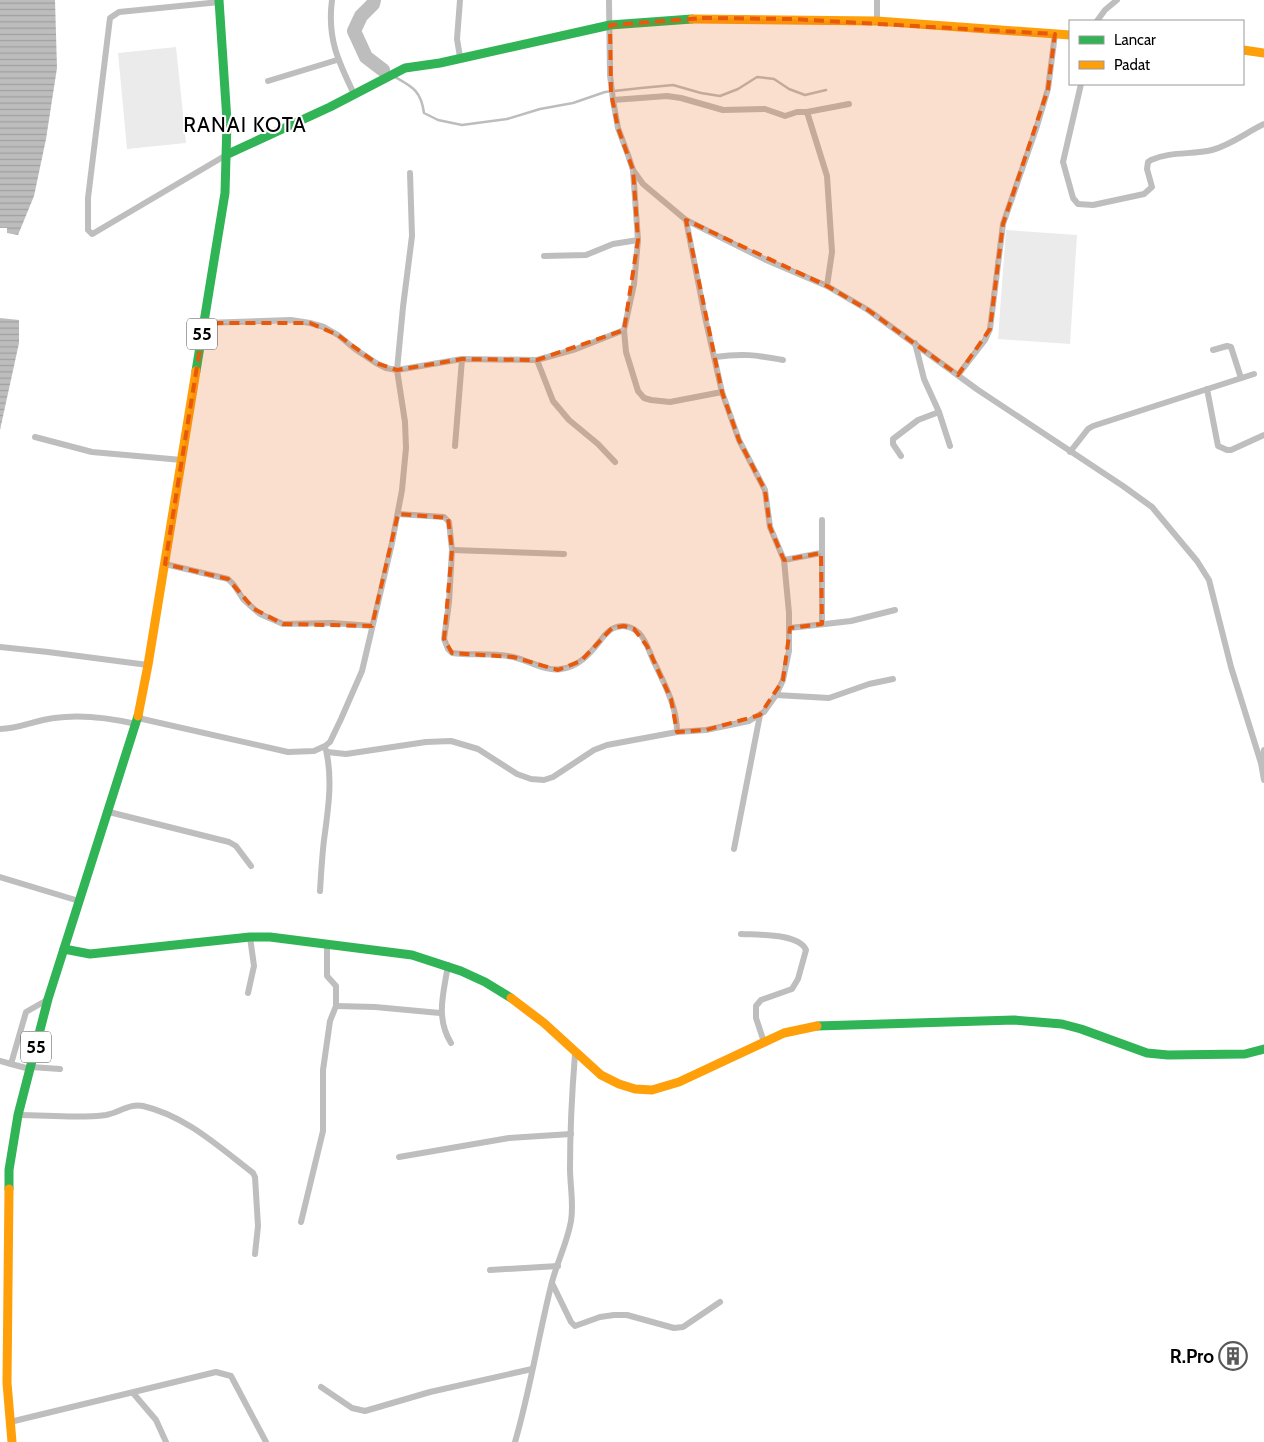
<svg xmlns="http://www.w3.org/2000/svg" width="1264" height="1442" font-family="Cabin,sans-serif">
	<defs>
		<pattern id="water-rules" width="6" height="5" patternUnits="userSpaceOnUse" patternTransform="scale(1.25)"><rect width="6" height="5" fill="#bdbdbd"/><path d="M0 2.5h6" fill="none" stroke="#a1a1a1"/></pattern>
	</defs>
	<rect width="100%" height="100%" fill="#fff"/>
	<g fill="#ebebeb">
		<polygon points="176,47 186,143 127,149 118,53"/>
		<polygon points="1006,230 1077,235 1070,344 998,339"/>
	</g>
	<g fill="url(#water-rules)">
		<polygon points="0,0 55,0 57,68 46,139 34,196 18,235 7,233 7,228 0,228"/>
		<polygon points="0,318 19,320 19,343 0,430"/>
	</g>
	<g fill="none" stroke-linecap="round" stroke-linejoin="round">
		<path stroke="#bdbdbd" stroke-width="2.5" d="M395 77C413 87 421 91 424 113L438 120 462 125 507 119 540 109 573 103 605 92 641 88 673 85 701 93 720 96 738 89 757 77 774 79 789 89 805 95 826 90"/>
		<polyline stroke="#bdbdbd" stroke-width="14" points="374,0 373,4 361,16 354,31 366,57 383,70"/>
		<g stroke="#bebebe" stroke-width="6">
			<path d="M332 0C327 38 338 61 354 94"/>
			<polyline points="609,0 610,75 613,100 618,128 628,155 633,170 643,184 686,220 766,260 827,286 868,310 978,390 1123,486 1152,507 1197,561 1209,580 1231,667 1261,763 1264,780"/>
			<polyline points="877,0 877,21"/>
			<polyline points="220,2 119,12 110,18 88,198 88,230 92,234 94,233 228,154"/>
			<polyline points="1097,21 1105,10 1117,0"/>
			<polyline points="460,57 457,39 460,0"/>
			<polyline points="268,81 337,60"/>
			<path d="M1081 84 1063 162 1073 198 1078 204 1093 205 1144 194 1152 187 1147 169 1148 162 1151 160C1171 151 1192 155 1212 150 1231 145 1247 132 1264 124"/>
			<polyline points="613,100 667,96 681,98 723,110 765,109 785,116 797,112 807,112 827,176 832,252 827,286"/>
			<polyline points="807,112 849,104"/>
			<polyline points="633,170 638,240 634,284 624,330 626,352 638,391 644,398 651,400 670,402 722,392 705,317 686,220"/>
			<polyline points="544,256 586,255 613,244 638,240"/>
			<polyline points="204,323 291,320 310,323 324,327 338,335 355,349 376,363 386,368 397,370 462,359 537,360 576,349 624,330"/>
			<polyline points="915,343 924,379 939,412 950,446"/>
			<polyline points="1213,350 1227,346 1231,347 1241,378"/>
			<path d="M715 357C743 353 755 355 783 360"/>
			<polyline points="537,360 553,401 569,420 598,444 615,462"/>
			<polyline points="958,375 985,340 990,329 1003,224 1037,126 1048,89 1055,34"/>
			<polyline points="1207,389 1218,446 1227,450 1231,450 1264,435"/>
			<polyline points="35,437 92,452 182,460"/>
			<polyline points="455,446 462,359"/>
			<polyline points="1070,452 1088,429 1093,426 1254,374"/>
			<polyline points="901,456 893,444 893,439 918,420 939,412"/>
			<path d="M398 514 444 517 449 522 452 550 449 602 444 639 448 649 452 653C472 656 493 652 513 657 528 660 546 672 561 669 578 667 590 654 600 641 604 636 608 630 614 628 623 624 632 627 639 633 646 640 649 651 653 660 664 683 677 706 677 732"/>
			<polyline points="822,520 822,624"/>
			<polyline points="452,550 564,554"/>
			<polyline points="784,560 821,553"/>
			<polyline points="165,564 228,579 234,585 243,599 254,609 260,614 283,624 332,623 372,626"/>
			<polyline points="790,628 851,621 895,610"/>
			<polyline points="0,647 48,652 148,665"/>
			<polyline points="776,695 829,698 869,684 893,679"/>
			<polyline points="138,718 288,752 314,751 325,746 330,742 341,719 362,671 392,543 402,490 406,448 405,422 397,370 403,307 412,236 410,173"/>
			<path d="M0 729C19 729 36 720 54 718 82 714 110 718 136 724"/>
			<polyline points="327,752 346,754 426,742 451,741 478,749 517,774 531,779 544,780 553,777 594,750 607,745 677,732 706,730 749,721 764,712 776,695 783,680 789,651 789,613 784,560 770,527 765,490 739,440 722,392"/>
			<polyline points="1261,762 1264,750"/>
			<polyline points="109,812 229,842 236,846 251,866"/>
			<polyline points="734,849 760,715"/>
			<polyline points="0,877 79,901"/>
			<path d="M320 891C321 874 322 857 324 840 328 810 333 780 326 750"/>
			<path d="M741 934C757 935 799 933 806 950L798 979 792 989 761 1000 756 1006V1018L764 1042"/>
			<path d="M448 965C444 992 435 1017 451 1043"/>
			<polyline points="248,993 254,966 250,937"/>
			<polyline points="336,1006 375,1007 440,1013"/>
			<polyline points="0,1061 11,1064"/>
			<polyline points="31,1067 60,1069"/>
			<polyline points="30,1069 11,1064 26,1012 47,1000"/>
			<path d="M18 1115C46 1115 78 1119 106 1115 118 1113 130 1103 143 1106 186 1116 219 1147 253 1173L255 1177 258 1226 255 1254"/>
			<polyline points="399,1157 509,1138 571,1134"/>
			<polyline points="301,1222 323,1131 323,1070 330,1021 336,1006 336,986 327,976 327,945"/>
			<polyline points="490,1270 558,1266"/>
			<polyline points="552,1283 571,1322 575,1326 600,1317 614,1315 627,1315 674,1328 683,1327 720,1302"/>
			<polyline points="321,1387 352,1408 365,1411 430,1392 532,1369"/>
			<polyline points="133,1393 156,1420 166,1442"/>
			<polyline points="10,1422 216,1372 231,1376 266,1442"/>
			<path d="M515 1442C530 1391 538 1338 551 1286 556 1264 567 1244 571 1221 574 1203 570 1186 570 1168 570 1130 572 1092 575 1054"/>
		</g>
		<g stroke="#30b455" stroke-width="9">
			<polyline points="228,154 330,107 405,68 440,63 610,25 692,19"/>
			<polyline points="196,371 225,193 227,121 219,0"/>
			<polyline points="64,949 90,954 250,937 270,937 412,955 461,971 485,982 511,998"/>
			<polyline points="817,1026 1014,1020 1062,1024 1081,1029 1147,1053 1168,1055 1245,1054 1264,1049"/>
			<polyline points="9,1189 9,1170 18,1115 48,999 138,716"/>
		</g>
		<g stroke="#ff9f0a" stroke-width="9">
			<polyline points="692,19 877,21 1070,35"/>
			<polyline points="1243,50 1264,53"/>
			<polyline points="138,716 148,665 196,371"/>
			<polyline points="511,998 544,1023 601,1075 619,1084 635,1089 652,1090 679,1082 784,1033 817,1026"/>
			<polyline points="9,1189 7,1383 12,1442"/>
		</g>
	</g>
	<path fill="#e8590c" fill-opacity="0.2" stroke="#e8590c" stroke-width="4" stroke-dasharray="10 6" stroke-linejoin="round" d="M702 18 792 19 1055 34 1048 89 1003 224 990 329 958 375 868 310 827 286 686 220 722 392 739 440 765 490 770 527 784 560 821 553 822 624 790 628 783 680 760 715 706 730 677 732 671 699 647 646 634 629 624 626 612 628 581 661 558 670 513 657 452 653 444 639 452 550 448 518 398 514 372 626 283 624 254 609 228 579 165 564 204 323H310L338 335 376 363 397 370 462 359 537 360 624 330 638 240 633 170 618 128 611 93 610 25Z"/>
	<defs>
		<symbol id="building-ring" viewBox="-11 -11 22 22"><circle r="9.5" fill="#fff" stroke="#595959" stroke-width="1.5"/><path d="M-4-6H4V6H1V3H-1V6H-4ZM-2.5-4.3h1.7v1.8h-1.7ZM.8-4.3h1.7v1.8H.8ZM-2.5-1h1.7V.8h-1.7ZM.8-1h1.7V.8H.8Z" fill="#595959"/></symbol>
	</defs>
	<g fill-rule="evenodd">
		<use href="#building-ring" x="1217" y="1340" width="32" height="32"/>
	</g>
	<g text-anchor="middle" stroke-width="4" stroke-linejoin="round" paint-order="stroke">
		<g fill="#fff" stroke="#4c4c4c" stroke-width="1">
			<rect x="187" y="318.5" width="30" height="31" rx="4"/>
			<rect x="21" y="1031.5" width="30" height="31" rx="4"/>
		</g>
		<g font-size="18" font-weight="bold" fill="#000">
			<text x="202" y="340">55</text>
			<text x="36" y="1053">55</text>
		</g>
		<g font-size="19" font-weight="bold" fill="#000" stroke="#fff" text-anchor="end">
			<text x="1214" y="1363">R.Pro</text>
		</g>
		<g font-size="21" letter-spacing="1" fill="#000" stroke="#fff">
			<text x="245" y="132">RANAI KOTA</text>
		</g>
	</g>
	<rect x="1069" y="20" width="175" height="65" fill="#ffffff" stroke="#999999"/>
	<rect x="1079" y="36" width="25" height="8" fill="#30b455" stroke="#999999"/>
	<text x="1114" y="45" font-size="15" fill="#000000">Lancar</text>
	<rect x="1079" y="61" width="25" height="8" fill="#ff9f0a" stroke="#999999"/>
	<text x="1114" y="70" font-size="15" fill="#000000">Padat</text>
</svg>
